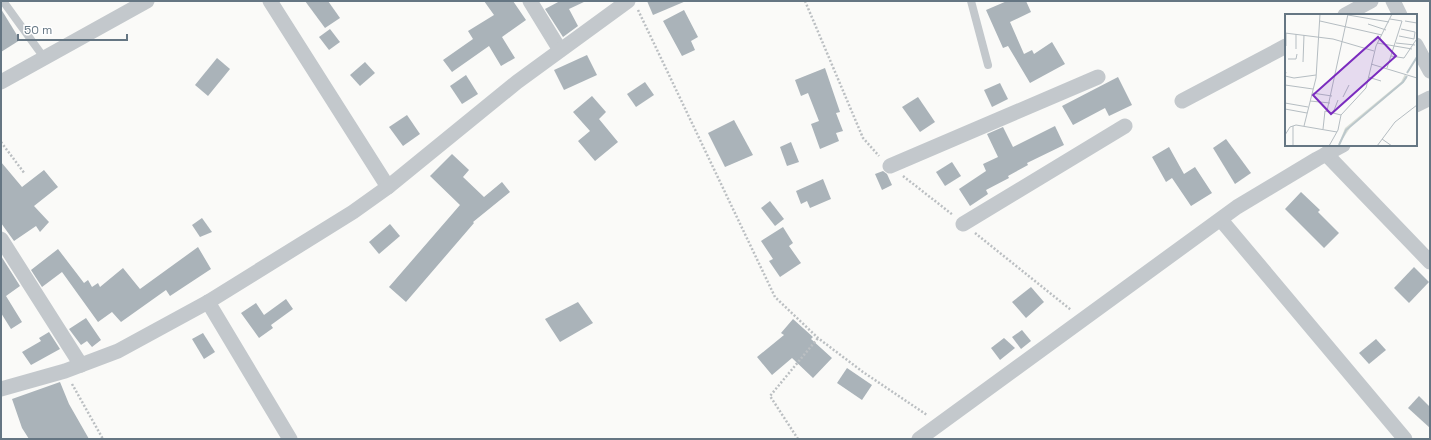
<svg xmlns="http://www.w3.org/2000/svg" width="1431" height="440" font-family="'Space Grotesk',sans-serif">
	<rect width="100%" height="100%" fill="#fafaf8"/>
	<g fill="#aab3b9">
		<polygon points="305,1 328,1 340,18 325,28"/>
		<polygon points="484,1 513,1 526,20 502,37 515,58 501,66 489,46 452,72 443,60 473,39 468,31 494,15"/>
		<polygon points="560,1 586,1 569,9 578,26 563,37 545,9"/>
		<polygon points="647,1 686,1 653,15"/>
		<polygon points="1007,1 1026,1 1031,12 1010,22 1024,54 1032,50 1034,54 1052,42 1065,64 1030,83 1008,46 1003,48 986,10"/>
		<polygon points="1,9 20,40 1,52"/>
		<polygon points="684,10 698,37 691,41 695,50 682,56 663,21"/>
		<polygon points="330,29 340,42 329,50 319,37"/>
		<polygon points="587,55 597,75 564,90 554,70"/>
		<polygon points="217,58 230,69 208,96 195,85"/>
		<polygon points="365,62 375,73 360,86 350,75"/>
		<polygon points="825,68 840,112 836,113 843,131 836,133 839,141 820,149 811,124 819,121 808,93 801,96 795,80"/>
		<polygon points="466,75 478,94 462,104 450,86"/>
		<polygon points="1118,77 1132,105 1109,116 1105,108 1073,125 1062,106"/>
		<polygon points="645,82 654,95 636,107 627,94"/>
		<polygon points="1000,83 1008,99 992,107 984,90"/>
		<polygon points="592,96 606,112 599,119 618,142 595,161 578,141 590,131 573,112"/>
		<polygon points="918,97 935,122 920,132 902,107"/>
		<polygon points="407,115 420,134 403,146 389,127"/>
		<polygon points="734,120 753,155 725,167 708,133"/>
		<polygon points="1055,126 1064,145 1027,163 1028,165 1008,176 1009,178 986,190 988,194 970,206 959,189 986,171 983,164 998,157 987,134 1003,127 1013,147"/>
		<polygon points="1226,139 1251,173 1235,184 1213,148"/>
		<polygon points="791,142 799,162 787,166 780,147"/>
		<polygon points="1169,147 1184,174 1195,167 1212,193 1191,206 1172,178 1166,182 1152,157"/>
		<polygon points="452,154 469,170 463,177 484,197 502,182 510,192 473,222 474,223 406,302 389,287 460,205 430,176"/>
		<polygon points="1,162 22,187 44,170 58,187 34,206 49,222 40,232 36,226 14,241 1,223"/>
		<polygon points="952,162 961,176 945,186 936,172"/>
		<polygon points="883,171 887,174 892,185 882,190 875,174"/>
		<polygon points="823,179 831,199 810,208 807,201 801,204 796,191"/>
		<polygon points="1301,192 1320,210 1318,212 1339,233 1324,248 1285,209"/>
		<polygon points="770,201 784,219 775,226 761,208"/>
		<polygon points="202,218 212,232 200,237 192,225"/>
		<polygon points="390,224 400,236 379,254 369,242"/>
		<polygon points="783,227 793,243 789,246 801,263 780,277 769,261 773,259 761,241"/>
		<polygon points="198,247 211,269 170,296 166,290 121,322 112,312 98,322 62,272 42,287 31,270 58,249 84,283 88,280 92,287 98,283 100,287 123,268 140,289"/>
		<polygon points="1,256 20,286 6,296 22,322 11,329 1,313"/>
		<polygon points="1414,267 1429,282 1409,303 1394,288"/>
		<polygon points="1031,287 1044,302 1026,318 1012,302"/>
		<polygon points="286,299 293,309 271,325 273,328 259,338 241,313 256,303 264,315"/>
		<polygon points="578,302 593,323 560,342 545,319"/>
		<polygon points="86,318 101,340 92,347 87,341 81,345 69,329"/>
		<polygon points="793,319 813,337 811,339 832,358 813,378 792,358 772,375 757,357 784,335 781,333"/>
		<polygon points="1022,330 1031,341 1021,349 1012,337"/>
		<polygon points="49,332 60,349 31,365 22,352 41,341 39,338"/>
		<polygon points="203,333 215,352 204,359 192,339"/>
		<polygon points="1004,338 1015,348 1000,360 991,348"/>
		<polygon points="1376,339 1386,350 1369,364 1359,353"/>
		<polygon points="847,368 872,385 862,400 837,383"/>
		<polygon points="60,382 69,404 89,439 29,439 22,428 12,399"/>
		<polygon points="1419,396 1430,407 1430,428 1408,408"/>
	</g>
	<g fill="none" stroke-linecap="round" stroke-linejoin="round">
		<g stroke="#bbbfc2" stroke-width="2.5" stroke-dasharray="2 2" stroke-linecap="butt">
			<polyline points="805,1 863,138 879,156"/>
			<polyline points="638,10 775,297 818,338 863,372 927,415"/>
			<polyline points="1,142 25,174"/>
			<polyline points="903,176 953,215"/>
			<polyline points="975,233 1071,310"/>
			<polyline points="72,384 103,439"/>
			<polyline points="798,439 770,396 818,338"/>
		</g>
		<g stroke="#c3c8cc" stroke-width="8">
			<polyline points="3,1 45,59"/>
			<polyline points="971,1 988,65"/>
		</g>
		<g stroke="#c3c8cc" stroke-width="15">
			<polyline points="270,1 388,187"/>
			<polyline points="530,1 560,50"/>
			<polyline points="1393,1 1400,15"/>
			<polyline points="1345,15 1371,1"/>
			<polyline points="1416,45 1430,71"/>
			<polyline points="1,82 147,1"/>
			<polyline points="1182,101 1286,46"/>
			<polyline points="1416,105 1430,98"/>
			<polyline points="1326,154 1430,262"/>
			<polyline points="890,166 1098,77"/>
			<polyline points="1221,220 1405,439"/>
			<polyline points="963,224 1125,126"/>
			<polyline points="1,239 81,365"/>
			<polyline points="208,302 290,439"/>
			<polyline points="1,389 65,371 118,351 208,302 353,212 388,187 517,82 628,1"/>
			<polyline points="919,439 1237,207 1317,159 1343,145"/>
		</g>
	</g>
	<g transform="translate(1285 14)">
		<rect width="132" height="132" fill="#fafaf8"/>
		<path d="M120 60 122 64 119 68 67 111 53 132 60 114 116 68Z" fill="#dadfd7"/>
		<path fill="none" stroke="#bbc7cb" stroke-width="2" d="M122 59 132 43M54 131 61 116 118 68 122 62"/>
		<path fill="none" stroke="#b5bdc2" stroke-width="1" d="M63 1 104 8M35 7 97 21M120 7 132 9M83 10 101 16M116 15 130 18 129 25M0 19 48 25 89 37M114 22 129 25M92 29 127 35M111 29 130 31M1 32V19M11 35V20M106 42 119 44 131 26M3 45H11L12 40M18 48 19 21M86 50 132 64M102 54 117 7 105 5M1 58 0 62 9 64 31 61M83 63 96 67M0 71 28 75M27 79 47 82M58 83 64 71M25 87 45 89M0 89 23 93M0 95 22 99M42 97 63 0M48 99 53 86M19 112 31 64 35 0M38 115 40 97 56 101M0 121 5 113 11 111 52 118M97 125 107 132M8 132V112M44 132 53 116 56 101 81 74 91 32 107 0M92 132 110 108 132 91"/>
		<path fill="#7b2cbf" fill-opacity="0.15" stroke="#7b2cbf" stroke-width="2" d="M93 23 111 42 46 100 28 81Z"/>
		<rect width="132" height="132" fill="none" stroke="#657683" stroke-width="2"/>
	</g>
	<rect width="1431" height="440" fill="none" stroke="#657683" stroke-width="4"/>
	<path d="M18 34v6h109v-6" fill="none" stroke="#657683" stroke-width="2"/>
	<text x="24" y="34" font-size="12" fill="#657683" stroke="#ffffff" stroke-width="3" paint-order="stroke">50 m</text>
</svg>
